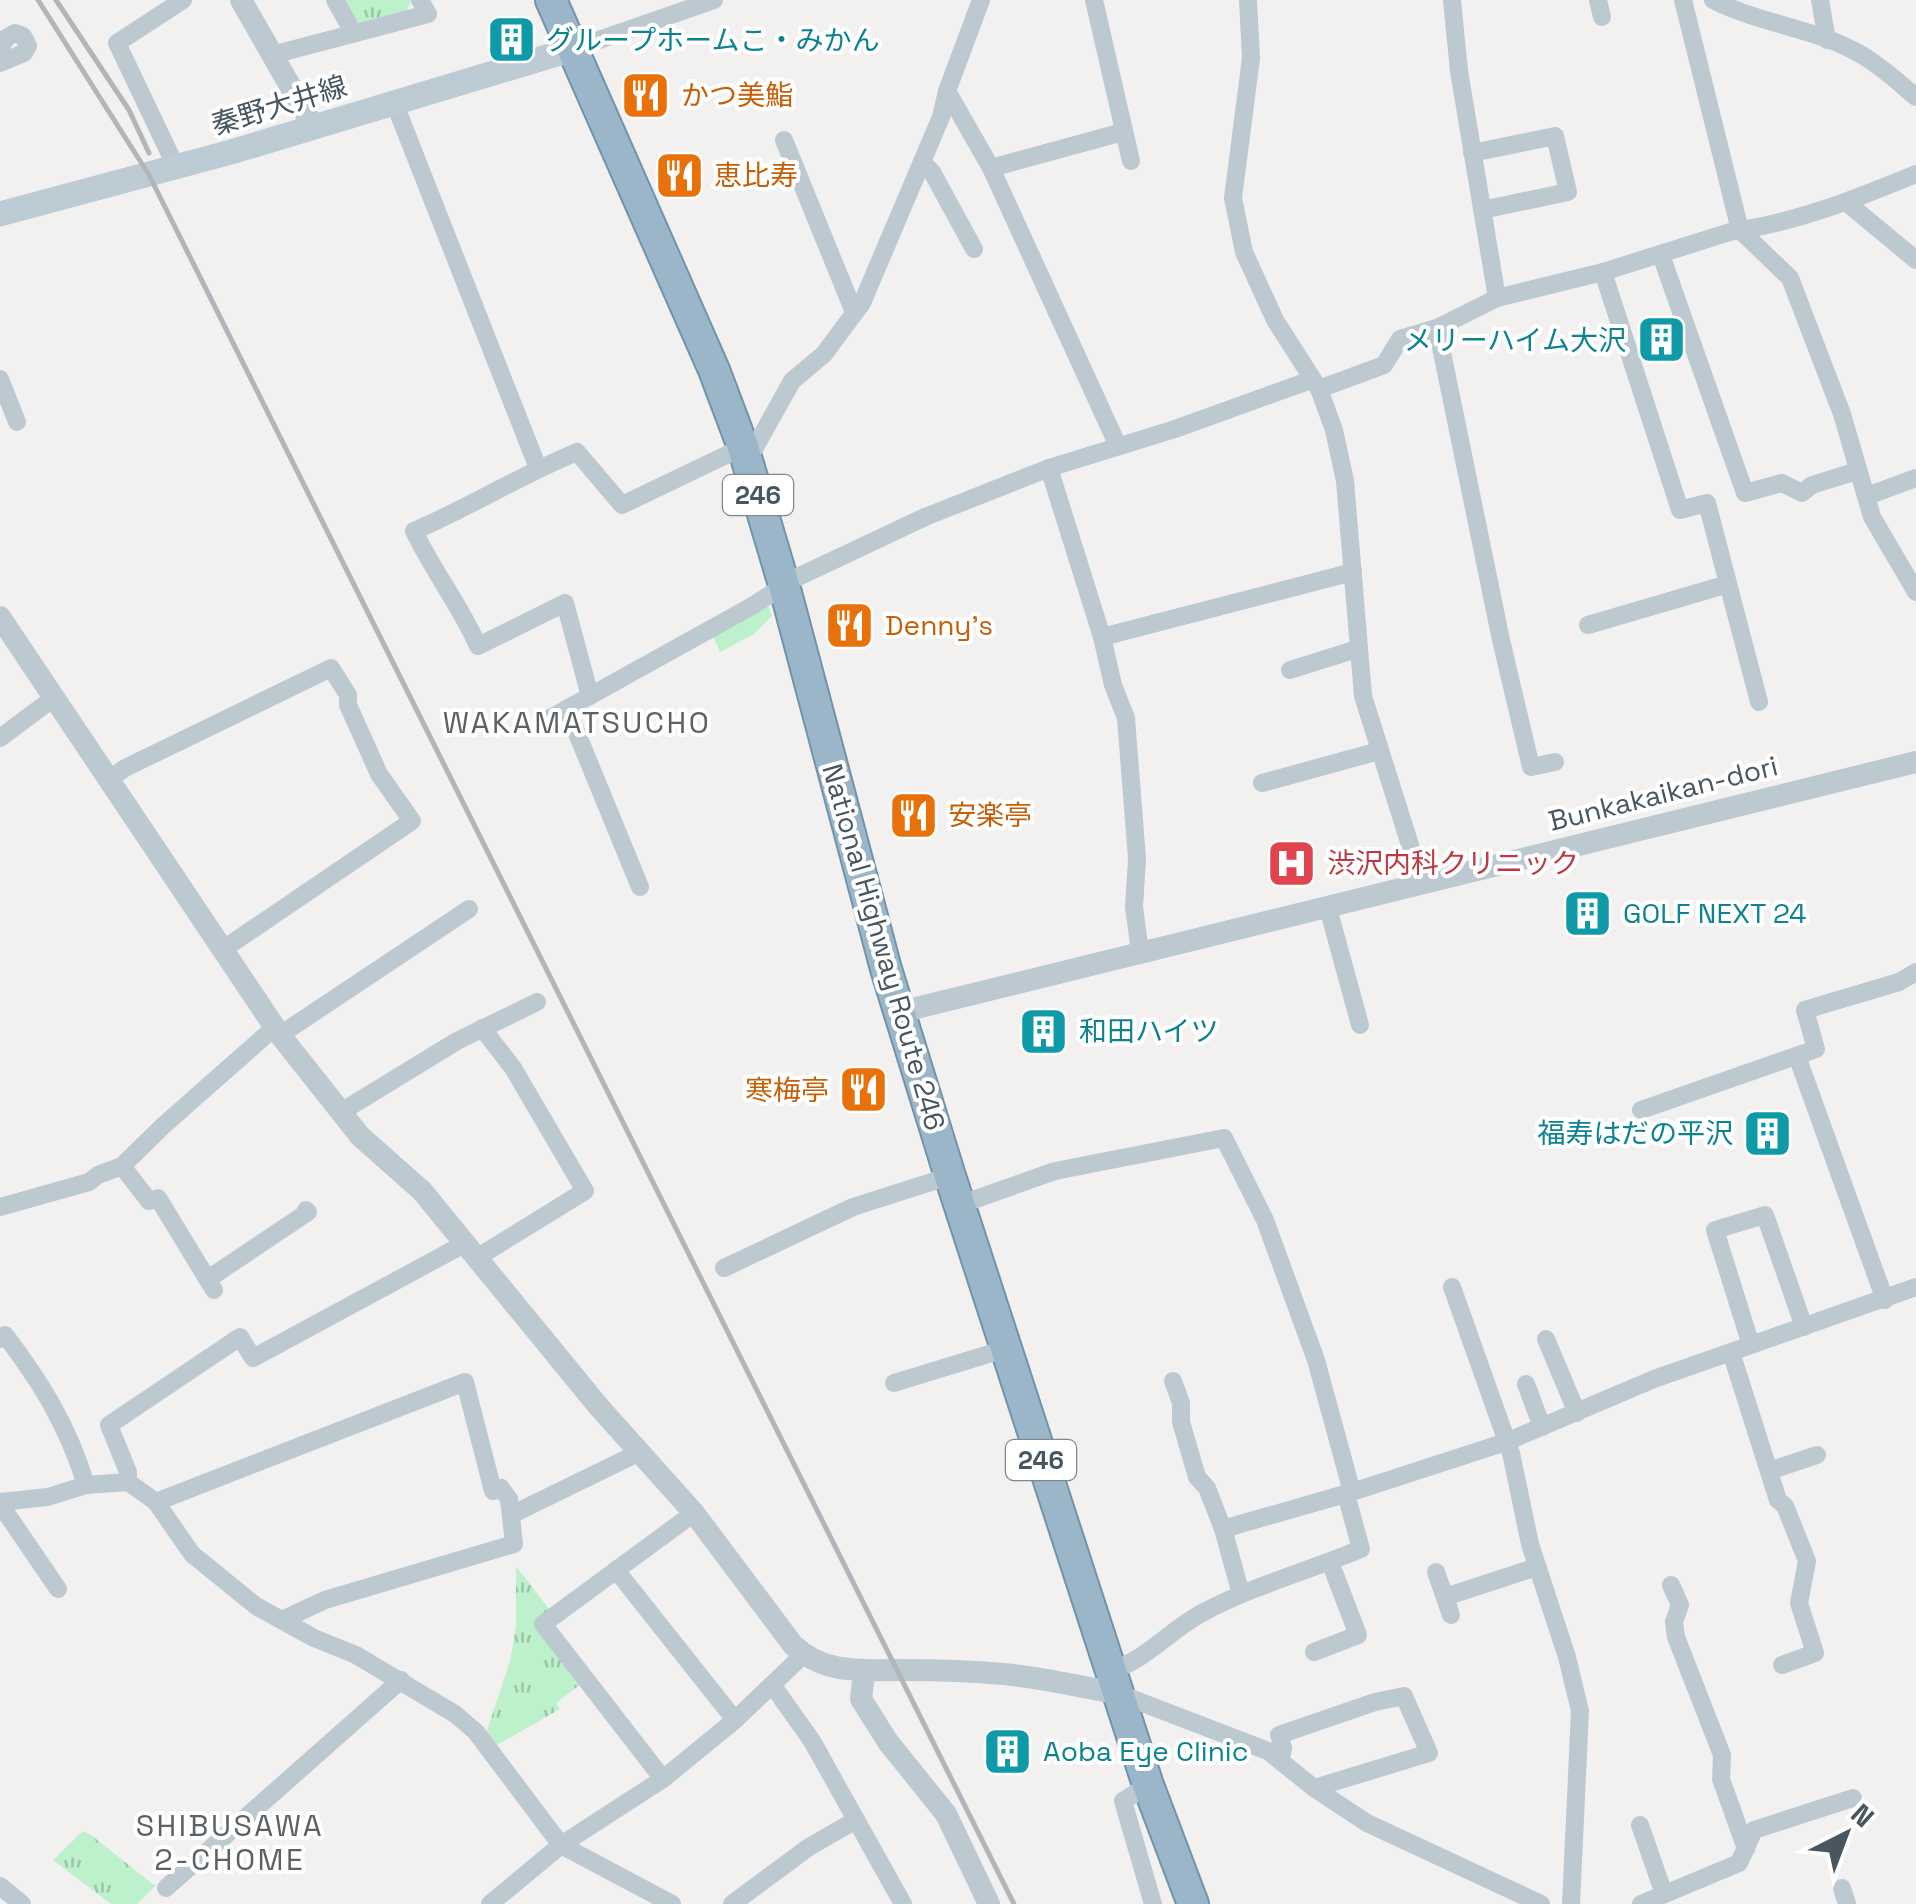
<svg xmlns="http://www.w3.org/2000/svg" width="1916" height="1904" font-family="'Space Grotesk','Noto Sans JP',sans-serif">
	<defs>
		<pattern id="grass-tufts" width="24" height="20" patternUnits="userSpaceOnUse" patternTransform="scale(2.5)"><rect width="24" height="20" fill="#bdf1cb"/><path d="M3 7l-1-3M5 7V3M7 7l1-3M15 17l-1-3M17 17v-4M19 17l1-3" fill="none" stroke="#9bc6a8"/></pattern>
	</defs>
	<rect width="100%" height="100%" fill="#f3f0f0"/>
	<g fill="url(#grass-tufts)">
		<polygon points="340,0 411,0 407,11 359,23"/>
		<polygon points="768,605 772,616 754,634 720,652 713,636"/>
		<polygon points="516,1566 550,1610 535,1622 581,1684 556,1703 560,1709 497,1745 487,1731 510,1661 516,1626"/>
		<polygon points="83,1831 91,1835 155,1886 137,1904 111,1904 53,1860"/>
	</g>
	<g fill="none" stroke-linecap="round" stroke-linejoin="round">
		<defs>
			<polyline id="trunk" points="551,0 714,370 743,447 784,585 886,969 950,1176 1148,1785 1193,1904"/>
		</defs>
		<use href="#trunk" stroke="#7194ac" stroke-width="34"/>
		<g stroke="#bdc9d0" stroke-width="18">
			<polyline points="335,0 353,32"/>
			<polyline points="1094,0 1131,161"/>
			<polyline points="1248,0 1251,58 1233,198 1244,252 1275,320 1319,389 1334,430 1345,481 1363,696 1422,883"/>
			<polyline points="1452,0 1459,71 1497,298"/>
			<polyline points="1598,0 1602,17"/>
			<polyline points="1683,0 1740,230 1790,278 1842,414 1872,517 1916,592"/>
			<path d="M1713 0C1760 24 1815 28 1860 54 1880 65 1898 82 1916 97"/>
			<polyline points="1820,0 1827,40"/>
			<polyline points="0,49 6,38 15,33 23,36 28,46 24,53 0,63"/>
			<polyline points="573,49 714,0"/>
			<polyline points="272,55 428,14 420,0"/>
			<polyline points="947,91 991,168 1118,446"/>
			<polyline points="394,102 538,468"/>
			<polyline points="784,140 854,312"/>
			<polyline points="1472,153 1555,136 1568,192 1482,210"/>
			<polyline points="922,162 932,172 974,249"/>
			<polyline points="176,167 117,43 183,0"/>
			<polyline points="991,168 1123,132"/>
			<polyline points="1846,202 1916,260"/>
			<polyline points="1661,255 1745,493 1782,483 1802,493 1812,485 1857,471"/>
			<polyline points="1603,272 1680,510 1707,503 1759,702"/>
			<polyline points="1437,328 1501,640 1531,767 1555,762"/>
			<polyline points="0,379 17,422"/>
			<path d="M1319 389 1384 365 1400 339 1437 328 1497 298 1603 272 1733 231C1796 223 1857 198 1916 174"/>
			<polyline points="748,460 792,381 824,354 862,303 941,117 947,91 981,0"/>
			<polyline points="1049,468 1102,637 1113,685 1126,718 1137,859 1134,907 1140,952"/>
			<polyline points="1867,496 1916,478"/>
			<polyline points="1588,625 1728,584"/>
			<polyline points="1102,637 1353,572"/>
			<polyline points="1290,670 1357,649"/>
			<path d="M590 696 565 603 478 646C460 605 433 571 414 531 470 507 521 475 577 452L622 505 743 447"/>
			<polyline points="567,709 640,887"/>
			<polyline points="543,722 752,606 798,577 925,517 1049,468 1175,429 1311,380"/>
			<polyline points="0,738 55,697"/>
			<polyline points="110,779 125,768 331,668 348,695 348,705 379,774 412,821 222,950"/>
			<polyline points="1262,783 1379,751"/>
			<polyline points="1328,908 1360,1025"/>
			<polyline points="280,1035 469,909"/>
			<polyline points="1797,1056 1885,1300"/>
			<polyline points="1641,1110 1816,1049 1805,1010 1899,982 1916,972"/>
			<polyline points="341,1112 457,1041 537,1002"/>
			<polyline points="122,1166 149,1201 158,1198 214,1290"/>
			<polyline points="959,1205 1055,1171 1224,1138 1265,1220 1316,1360 1352,1492"/>
			<polyline points="0,1207 89,1182 98,1175 122,1166 164,1125 275,1027"/>
			<polyline points="478,1257 585,1191 513,1068 482,1028"/>
			<polyline points="724,1268 853,1207 950,1176"/>
			<polyline points="208,1279 308,1212 306,1210"/>
			<polyline points="1452,1287 1511,1453 1530,1544 1567,1657 1580,1711 1571,1904"/>
			<path d="M0 1339 5 1335C42 1384 68 1426 86 1485"/>
			<polyline points="1546,1339 1577,1413"/>
			<polyline points="1751,1345 1715,1230 1765,1215 1804,1327"/>
			<polyline points="1731,1352 1778,1500 1785,1506 1807,1561 1799,1603 1815,1653 1782,1665"/>
			<polyline points="1173,1381 1181,1403 1181,1422 1197,1477 1207,1488 1223,1529 1241,1594"/>
			<polyline points="894,1383 1005,1349"/>
			<polyline points="1526,1384 1542,1427"/>
			<polyline points="1769,1471 1817,1455"/>
			<polyline points="128,1482 128,1472 109,1425 240,1337 253,1358 466,1243"/>
			<polyline points="0,1502 48,1497 86,1485 128,1482 156,1502 192,1554 256,1606 314,1638 356,1655 455,1714 476,1732 561,1845 672,1904"/>
			<polyline points="156,1502 465,1382 493,1491 501,1488 509,1499 514,1544 325,1600 282,1620"/>
			<polyline points="0,1504 58,1589"/>
			<polyline points="511,1515 640,1452"/>
			<polyline points="1223,1529 1352,1492 1506,1442 1654,1379 1916,1287"/>
			<polyline points="616,1570 735,1720"/>
			<polyline points="1436,1572 1451,1615"/>
			<polyline points="1671,1585 1680,1605 1674,1622 1676,1637 1722,1755 1721,1779 1746,1849"/>
			<polyline points="1445,1597 1537,1567"/>
			<polyline points="1314,1652 1358,1635 1330,1562"/>
			<path d="M1110 1671C1145 1661 1170 1630 1202 1613 1252 1586 1308 1571 1361 1549L1346 1494"/>
			<polyline points="773,1686 812,1741 903,1904"/>
			<polyline points="1117,1693 1268,1751 1314,1788 1367,1823 1541,1904"/>
			<polyline points="1281,1760 1283,1748 1279,1735 1375,1702 1404,1696 1429,1753 1314,1788"/>
			<polyline points="663,1779 543,1624 694,1513"/>
			<polyline points="1148,1785 1123,1801 1153,1904"/>
			<polyline points="1640,1825 1664,1894"/>
			<polyline points="0,1886 22,1904"/>
			<polyline points="166,1888 401,1680"/>
			<polyline points="1842,1888 1847,1904"/>
			<polyline points="490,1904 561,1845 663,1779 735,1720 803,1655"/>
			<polyline points="732,1904 809,1847 856,1820"/>
			<polyline points="1641,1904 1739,1863 1754,1830 1853,1798"/>
		</g>
		<g stroke="#bdc9d0" stroke-width="22">
			<polyline points="241,0 313,126"/>
			<path d="M0 617 280 1035 360 1136 422 1191 599 1407 694 1513 793 1645C825 1675 863 1670 902 1670 935 1670 970 1671 1003 1674 1041 1677 1079 1687 1117 1693"/>
			<polyline points="900,1012 1916,762"/>
			<polyline points="864,1672 861,1699 888,1742 946,1814 989,1904"/>
		</g>
		<polyline stroke="#bdcbd5" stroke-width="25" points="0,214 231,152 573,49"/>
		<use href="#trunk" stroke="#9ab6c8" stroke-width="30"/>
		<g stroke="#b2b6bb" stroke-width="5">
			<polyline points="38,0 149,175 1014,1904"/>
			<polyline points="56,0 129,110 149,153"/>
		</g>
	</g>
	<defs>
		<symbol id="building-square" viewBox="-11 -11 22 22"><rect x="-9" y="-9" width="18" height="18" rx="4" fill="#0f9aa8" stroke="#fff"/><path d="M-4-6H4V6H1V3H-1V6H-4ZM-2.5-4.3h1.7v1.8h-1.7ZM.8-4.3h1.7v1.8H.8ZM-2.5-1h1.7V.8h-1.7ZM.8-1h1.7V.8H.8Z" fill="#fff"/></symbol>
		<symbol id="restaurant-square" viewBox="-11 -11 22 22"><rect x="-9" y="-9" width="18" height="18" rx="4" fill="#e8710a" stroke="#fff"/><path d="M-5-6h1v4h1v-4h1v4h1v-4h1v5L-1.5 .5V6h-2V.5L-5-1ZM5-6V6H3V1.5H1.5Q1.5-4 5-6Z" fill="#fff"/></symbol>
		<symbol id="hospital-square" viewBox="-11 -11 22 22"><rect x="-9" y="-9" width="18" height="18" rx="4" fill="#e0444e" stroke="#fff"/><path d="M-5-5h3v3.5h4V-5h3V5h-3V1.5h-4V5h-3Z" fill="#fff"/></symbol>
	</defs>
	<g fill-rule="evenodd">
		<use href="#building-square" x="484" y="12" width="55" height="55"/>
		<use href="#restaurant-square" x="618" y="68" width="55" height="55"/>
		<use href="#restaurant-square" x="652" y="148" width="55" height="55"/>
		<use href="#building-square" x="1634" y="312" width="55" height="55"/>
		<use href="#restaurant-square" x="822" y="598" width="55" height="55"/>
		<use href="#restaurant-square" x="886" y="788" width="55" height="55"/>
		<use href="#hospital-square" x="1264" y="836" width="55" height="55"/>
		<use href="#building-square" x="1560" y="886" width="55" height="55"/>
		<use href="#building-square" x="1016" y="1004" width="55" height="55"/>
		<use href="#restaurant-square" x="836" y="1062" width="55" height="55"/>
		<use href="#building-square" x="1740" y="1106" width="55" height="55"/>
		<use href="#building-square" x="980" y="1724" width="55" height="55"/>
	</g>
	<g text-anchor="middle" stroke-width="8" stroke-linejoin="round" paint-order="stroke">
		<g fill="#fff" stroke="#7e898f" stroke-width="2.5">
			<rect x="723" y="475" width="70" height="40" rx="8"/>
			<rect x="1006" y="1440" width="70" height="40" rx="8"/>
		</g>
		<g font-size="25" font-weight="bold" fill="#47565f">
			<text x="758" y="504">246</text>
			<text x="1041" y="1469">246</text>
		</g>
		<g font-size="28" fill="#0d838f" stroke="#fff" text-anchor="start">
			<text x="546" y="50">グループホームこ・みかん</text>
			<text x="1626" y="350" text-anchor="end">メリーハイム大沢</text>
			<text x="1623" y="923">GOLF NEXT 24</text>
			<text x="1079" y="1041">和田ハイツ</text>
			<text x="1733" y="1143" text-anchor="end">福寿はだの平沢</text>
			<text x="1043" y="1761">Aoba Eye Clinic</text>
		</g>
		<g font-size="28" fill="#c56008" stroke="#fff" text-anchor="start">
			<text x="681" y="105">かつ美鮨</text>
			<text x="714" y="185">恵比寿</text>
			<text x="885" y="635">Denny's</text>
			<text x="948" y="825">安楽亭</text>
			<text x="829" y="1100" text-anchor="end">寒梅亭</text>
		</g>
		<g font-size="28" fill="#47565f" stroke="#fff">
			<text transform="translate(279 105) rotate(-17)" y="10">秦野大井線</text>
			<text transform="translate(1663 793) rotate(-14)" y="10">Bunkakaikan-dori</text>
			<text transform="translate(884 947) rotate(74)" y="10">National Highway Route 246</text>
		</g>
		<g font-size="28" fill="#be3a42" stroke="#fff" text-anchor="start">
			<text x="1327" y="873">渋沢内科クリニック</text>
		</g>
		<g font-size="30" letter-spacing="2.5" fill="#5c6165" stroke="#fff">
			<text x="577" y="733">WAKAMATSUCHO</text>
			<text x="230" y="1836">SHIBUSAWA<tspan x="230" dy="34">2-CHOME</tspan></text>
		</g>
	</g>
	<g transform="translate(1846 1834) rotate(42)" stroke="#ffffff" stroke-width="8" paint-order="stroke">
	<path d="M0-8L18 38L0 25L-18 38Z" fill="#47565f"/>
	<text y="-15" font-size="28" font-weight="bold" text-anchor="middle" fill="#47565f">N</text>
	</g>
</svg>
